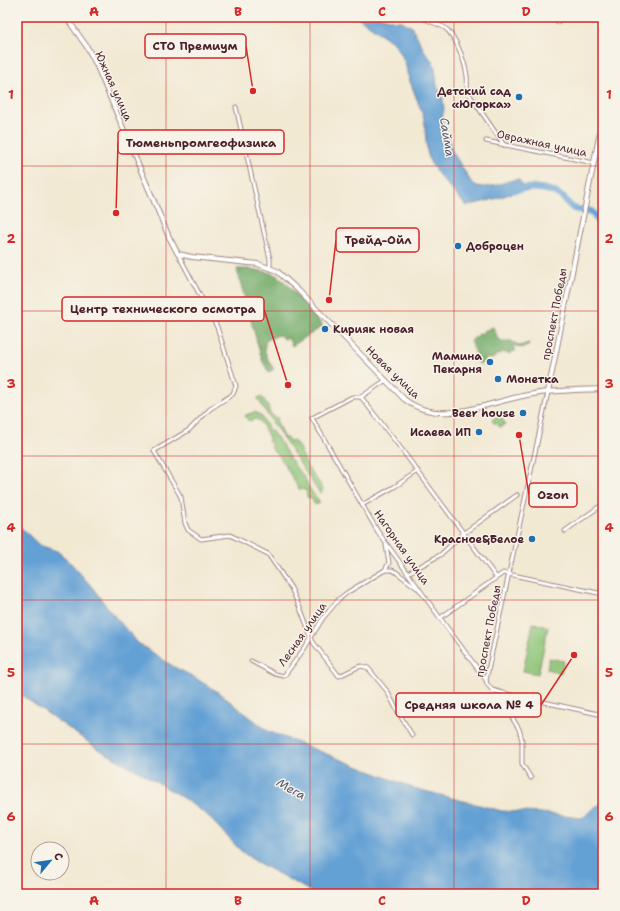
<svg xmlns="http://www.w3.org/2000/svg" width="620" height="911" font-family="'Shantell Sans',sans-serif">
	<rect width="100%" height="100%" fill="#f7f3e8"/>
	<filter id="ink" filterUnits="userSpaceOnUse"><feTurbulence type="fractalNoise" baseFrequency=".025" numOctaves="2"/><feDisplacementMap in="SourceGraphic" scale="8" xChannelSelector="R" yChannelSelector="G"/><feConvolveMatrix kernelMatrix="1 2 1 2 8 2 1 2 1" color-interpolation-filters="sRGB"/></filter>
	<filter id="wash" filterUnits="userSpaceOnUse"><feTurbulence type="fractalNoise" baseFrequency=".012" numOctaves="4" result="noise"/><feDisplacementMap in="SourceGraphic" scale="16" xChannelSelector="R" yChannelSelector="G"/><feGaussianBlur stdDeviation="0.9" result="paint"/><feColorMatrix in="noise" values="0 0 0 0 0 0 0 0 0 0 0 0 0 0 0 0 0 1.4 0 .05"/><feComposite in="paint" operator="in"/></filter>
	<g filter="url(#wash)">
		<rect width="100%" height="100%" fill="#f2e9d3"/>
		<g fill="#8cc477" stroke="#6b7251">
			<polygon points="259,397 263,398 268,406 270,414 276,418 278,418 277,421 283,437 288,439 289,441 293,440 299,448 308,468 321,485 320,486 323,490 320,494 267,414 261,404 261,403 258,399"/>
			<path d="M255 412 261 416 270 431H272L275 436 277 437 279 441 282 444C283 449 289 454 290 460H292C294 467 301 472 304 477 307 484 312 494 319 500V504H314L312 499 307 497 306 490 299 489 278 454 274 452 271 447V442H268L269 438C265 431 264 427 260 421L255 419 249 421 245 416 248 414Z"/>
			<polygon points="499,412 505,424 500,427 492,421"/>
			<polygon points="533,623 548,627 538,674 523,671"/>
			<polygon points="549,658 564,661 561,673 547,669"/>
		</g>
		<g fill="#71aa68" stroke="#5e644a">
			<path d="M237 269H251L267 272 278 276 290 287 323 326 292 346 288 338 285 339 279 335 266 340C262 351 268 360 274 369L269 373 262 360 238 274Z"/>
			<path d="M493 327 497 336 501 341H511L520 346 529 343 528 346 520 348 514 345 513 347 516 351 511 352 510 354 502 352 492 359 487 358 484 362 479 364C475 356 475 349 470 342 473 338 476 338 479 334H481L484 331Z"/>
		</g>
		<g fill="#63a0d4" stroke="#566080">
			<polygon points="276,17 338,17 284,22 277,21"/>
			<path d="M357 17H383L396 21H402L412 27 424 50 432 61 435 68 437 86 443 99 444 109 442 118 444 127 450 142 451 149 471 182C484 194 503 181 518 179L522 184 521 190 495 199 466 206 439 175 430 162 427 151 424 118 407 73C407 64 399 49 394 43Z"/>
			<polygon points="17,524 36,542 42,546 57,551 69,561 92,587 110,611 138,643 174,667 192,676 215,690 268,731 413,788 502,811 541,813 580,818 584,817 593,808 603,803 603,894 316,894 255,861 241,851 207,815 180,796 142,773 98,749 17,692"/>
		</g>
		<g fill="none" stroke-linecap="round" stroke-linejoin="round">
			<path stroke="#63a0d4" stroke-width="7" d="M513 190C530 187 548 186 562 197 567 200 568 205 573 208 580 211 586 209 592 212L603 227"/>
		</g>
	</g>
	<g filter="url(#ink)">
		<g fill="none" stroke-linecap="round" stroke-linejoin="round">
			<defs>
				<g id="minor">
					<path d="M422 17C429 22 439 24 445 28 456 36 465 62 467 76 468 82 466 88 469 94L504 145"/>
					<polyline points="556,17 558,22"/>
					<polyline points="236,107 270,259 270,267"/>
					<polyline points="486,141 594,163"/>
					<polyline points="178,254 217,327 236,386 233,394 210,409 189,430 154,451 181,497 185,523 188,530 201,539 230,535 268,554 291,588 300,608 313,642 339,676 358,667 362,666 368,668 387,691 398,712 412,735"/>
					<polyline points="386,380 361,397 352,397 312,418 378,532 448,629 486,680"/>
					<polyline points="548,392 486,680 487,684 492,690 507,694 603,715"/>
					<polyline points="361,397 399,446 496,577"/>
					<polyline points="362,505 394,487 418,471"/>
					<polyline points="565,531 603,504"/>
					<polyline points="385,570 392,570 396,572 417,588"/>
					<polyline points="408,573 440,555 464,533 517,495"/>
					<polyline points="440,618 503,573 603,594"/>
					<polyline points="251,661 275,674 284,676 304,649 323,618 339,599 348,592 385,570 389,563 386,545"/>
					<polyline points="507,694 506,708 519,729 522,740 522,764 531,778"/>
				</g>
				<g id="tertiary">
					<path d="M66 17 87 47 96 64 169 237 178 254 192 257 258 264 277 271 298 290 404 399C442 429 491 400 533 394 556 390 580 390 603 389"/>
					<polyline points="548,392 603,117"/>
				</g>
			</defs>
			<use href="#minor" stroke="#9e847f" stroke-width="5"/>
			<use href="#tertiary" stroke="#9e847f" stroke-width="6"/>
			<use href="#minor" stroke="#fff" stroke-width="3"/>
			<use href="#tertiary" stroke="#fff" stroke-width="4"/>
		</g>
	</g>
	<path fill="none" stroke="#d62828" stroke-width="1" stroke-opacity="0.55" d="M166 17V894M310 17V894M454 17V894M17 166H603M17 311H603M17 456H603M17 600H603M17 744H603"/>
	<g fill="#1f6fb2" stroke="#f7f3e8" stroke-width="1.5">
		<circle cx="519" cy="97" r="4"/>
		<circle cx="458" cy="246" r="4"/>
		<circle cx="325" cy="329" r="4"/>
		<circle cx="490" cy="362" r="4"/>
		<circle cx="498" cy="379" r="4"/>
		<circle cx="523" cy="413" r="4"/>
		<circle cx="479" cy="432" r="4"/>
		<circle cx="532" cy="539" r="4"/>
	</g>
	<g text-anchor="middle" stroke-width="3" stroke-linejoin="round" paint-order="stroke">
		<g font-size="11" fill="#4a1f2b" stroke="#f7f3e8">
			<text transform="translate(114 86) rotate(66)" y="4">Южная улица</text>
			<text transform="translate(542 143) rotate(12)" y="4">Овражная улица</text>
			<text transform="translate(554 314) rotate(-79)" y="4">проспект Победы</text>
			<text transform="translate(393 372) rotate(44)" y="4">Новая улица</text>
			<text transform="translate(402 547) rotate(55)" y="4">Нагорная улица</text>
			<text transform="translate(488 631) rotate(-79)" y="4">проспект Победы</text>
			<text transform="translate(302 634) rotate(-55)" y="4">Лесная улица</text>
		</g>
		<g font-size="11" font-weight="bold" fill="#4a1f2b" stroke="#f7f3e8" text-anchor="end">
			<text x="511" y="95">Детский сад<tspan x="511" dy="13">«Югорка»</tspan></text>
			<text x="466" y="250" text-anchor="start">Доброцен</text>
			<text x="333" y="333" text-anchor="start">Кирияк новая</text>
			<text x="482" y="360">Мамина<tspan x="482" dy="13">Пекарня</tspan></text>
			<text x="506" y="383" text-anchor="start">Монетка</text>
			<text x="515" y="417">Beer house</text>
			<text x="471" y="436">Исаева ИП</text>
			<text x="524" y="543">Красное&amp;Белое</text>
		</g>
		<g font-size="12" font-style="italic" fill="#54536f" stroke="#f7f3e8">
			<text transform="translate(447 137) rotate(81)" y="4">Сайма</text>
			<text transform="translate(291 789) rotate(29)" y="4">Мега</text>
		</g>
	</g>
	<path fill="none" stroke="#d62828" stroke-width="1.5" d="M253 91L246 46M116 213L118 142M329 300L336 240M288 385L264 309M519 435L529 495M574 655L541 705"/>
	<g fill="#d62828" stroke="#f7f3e8" stroke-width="1.5">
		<circle cx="253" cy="91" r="4"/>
		<circle cx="116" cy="213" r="4"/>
		<circle cx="329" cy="300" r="4"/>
		<circle cx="288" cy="385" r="4"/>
		<circle cx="519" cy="435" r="4"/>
		<circle cx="574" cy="655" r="4"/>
	</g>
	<g fill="#f7f3e8" stroke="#d62828" stroke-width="1.5">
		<rect x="145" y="34" width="101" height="24" rx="4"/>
		<rect x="118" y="130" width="166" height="24" rx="4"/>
		<rect x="336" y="228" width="83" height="24" rx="4"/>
		<rect x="62" y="297" width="202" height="24" rx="4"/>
		<rect x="529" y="483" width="48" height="24" rx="4"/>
		<rect x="396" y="693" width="145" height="24" rx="4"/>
	</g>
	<g font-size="12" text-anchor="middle" font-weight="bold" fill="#4a1f2b">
		<text x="195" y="50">СТО Премиум</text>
		<text x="201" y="147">Тюменьпромгеофизика</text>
		<text x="378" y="244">Трейд-Ойл</text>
		<text x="163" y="313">Центр технического осмотра</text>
		<text x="553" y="499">Ozon</text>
		<text x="469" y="709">Средняя школа № 4</text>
	</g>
	<rect width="620" height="911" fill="none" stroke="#f7f3e8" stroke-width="44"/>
	<g transform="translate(50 861) rotate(61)"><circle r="19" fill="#f7f3e8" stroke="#b29e9c"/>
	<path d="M0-3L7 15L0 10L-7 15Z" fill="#1f6fb2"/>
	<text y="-6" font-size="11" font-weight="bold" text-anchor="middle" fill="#4a1f2b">С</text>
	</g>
	<rect x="22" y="22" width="576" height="867" fill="none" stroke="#d62828" stroke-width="1.5"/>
	<g font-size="13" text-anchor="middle" font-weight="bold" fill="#d62828">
		<text x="94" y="16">A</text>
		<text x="238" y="16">B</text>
		<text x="382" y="16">C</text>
		<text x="526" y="16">D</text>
		<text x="11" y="99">1</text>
		<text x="609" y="99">1</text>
		<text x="11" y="243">2</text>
		<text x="609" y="243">2</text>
		<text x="11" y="388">3</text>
		<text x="609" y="388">3</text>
		<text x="11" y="532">4</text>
		<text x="609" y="532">4</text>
		<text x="11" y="677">5</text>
		<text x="609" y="677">5</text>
		<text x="11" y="821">6</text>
		<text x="609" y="821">6</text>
		<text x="94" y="905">A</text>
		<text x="238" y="905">B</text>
		<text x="382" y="905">C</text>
		<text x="526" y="905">D</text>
	</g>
</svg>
